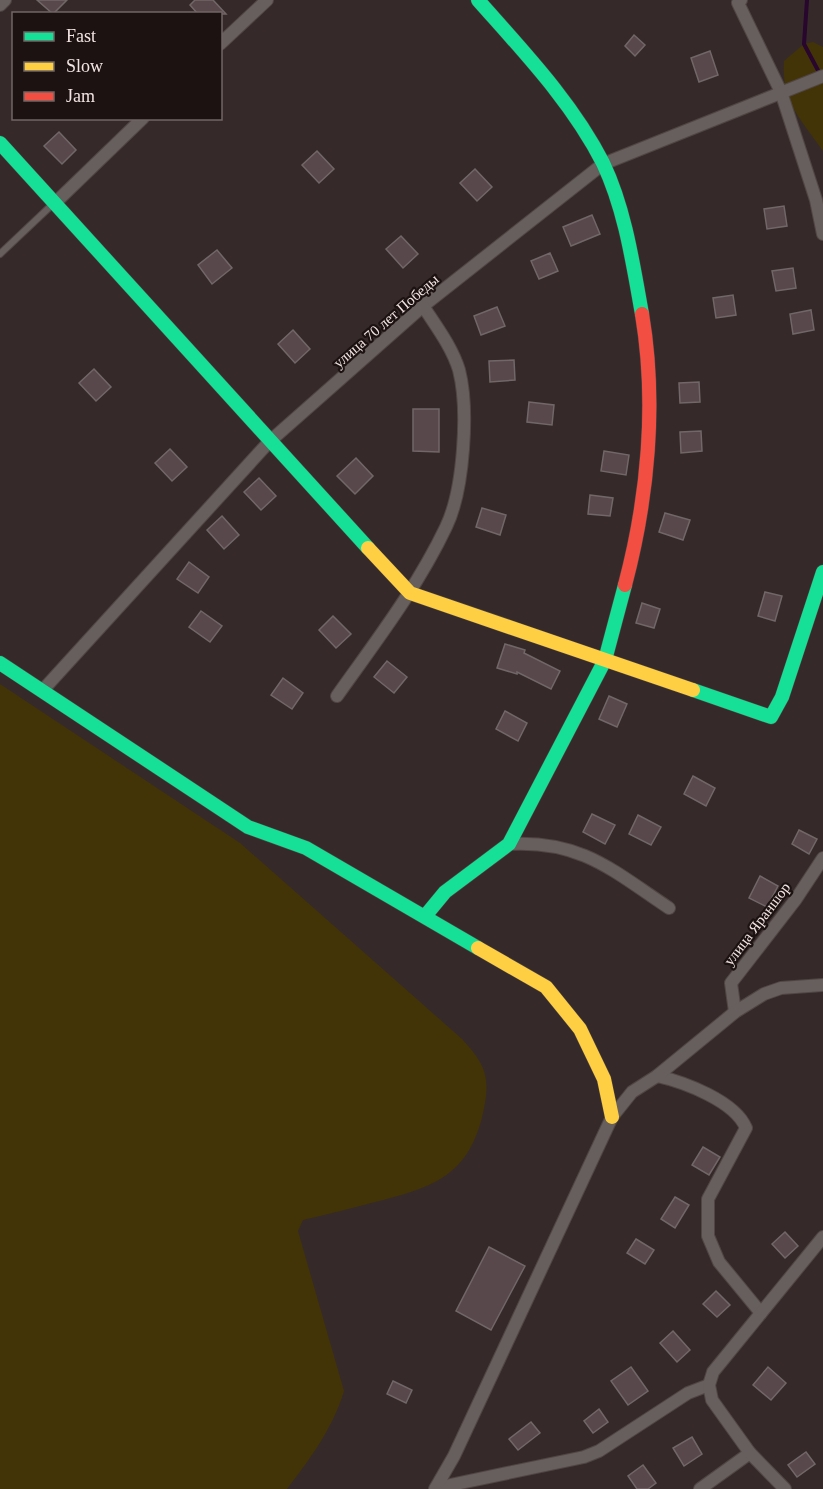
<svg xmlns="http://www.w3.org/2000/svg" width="823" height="1489" font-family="'Times New Roman',serif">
	<rect width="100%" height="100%" fill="#352a29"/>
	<g fill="#423406">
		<path d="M813 42 823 47V151C801 119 781 102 784 61L804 44Z"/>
		<path d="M0 684 240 843 462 1039C486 1065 491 1078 483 1113 469 1175 434 1187 379 1201 353 1208 328 1214 303 1220L298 1231 344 1391C333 1428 310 1459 287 1489H0Z"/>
	</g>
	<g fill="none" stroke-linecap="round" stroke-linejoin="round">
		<polyline stroke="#28062e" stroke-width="4" points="807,0 804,44 821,76"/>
	</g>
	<g fill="#58474b" stroke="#716768" stroke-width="1.5">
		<polygon points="37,0 67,0 53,14"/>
		<polygon points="195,0 213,0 226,14 198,14 190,5"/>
		<polygon points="634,35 645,45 635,56 625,46"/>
		<polygon points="710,51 718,75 699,82 691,58"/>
		<polygon points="59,132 76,150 62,164 44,146"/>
		<polygon points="317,151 334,169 319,183 302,165"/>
		<polygon points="475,169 492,187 477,201 460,183"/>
		<polygon points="784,206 787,226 767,229 764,209"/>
		<polygon points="592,215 600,234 571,246 563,227"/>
		<polygon points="401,236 418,254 403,268 386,249"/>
		<polygon points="217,250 232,268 212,284 198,265"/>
		<polygon points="550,253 558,271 539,279 531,261"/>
		<polygon points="793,268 796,288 776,291 772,271"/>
		<polygon points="733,295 736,315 716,318 713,298"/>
		<polygon points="497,307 505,326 481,335 474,316"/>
		<polygon points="811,310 814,330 793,334 790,314"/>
		<polygon points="293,330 310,349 295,363 278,344"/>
		<polygon points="514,360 515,380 490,382 489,361"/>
		<polygon points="94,369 111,387 96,401 79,383"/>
		<polygon points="699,382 700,402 680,403 679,383"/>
		<polygon points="529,402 554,405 552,425 527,422"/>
		<polygon points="413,409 439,409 439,452 413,451"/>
		<polygon points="701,431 702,451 681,453 680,432"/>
		<polygon points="170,449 187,467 172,481 155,463"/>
		<polygon points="604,451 629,455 626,475 601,471"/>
		<polygon points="356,458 373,476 355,494 337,476"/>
		<polygon points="259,478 276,496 261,510 244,492"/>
		<polygon points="590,495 613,498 610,516 588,514"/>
		<polygon points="482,508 506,515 500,535 476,527"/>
		<polygon points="665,513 690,520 683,540 659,532"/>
		<polygon points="222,516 239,535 224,549 207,530"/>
		<polygon points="189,562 209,577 198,593 177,579"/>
		<polygon points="765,592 782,596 775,621 758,616"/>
		<polygon points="642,603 660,609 654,628 636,623"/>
		<polygon points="201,611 222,626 210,642 189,627"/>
		<polygon points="333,616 351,634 336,648 319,630"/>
		<polygon points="505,644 525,650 524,653 560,671 551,689 517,672 517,674 497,668"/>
		<polygon points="387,661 407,677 394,693 374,677"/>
		<polygon points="283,678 303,693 292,709 271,695"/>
		<polygon points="609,696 627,704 617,727 599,719"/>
		<polygon points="505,711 527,723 518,741 496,729"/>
		<polygon points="693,776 715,788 706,806 684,794"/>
		<polygon points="592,814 615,825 605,844 583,832"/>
		<polygon points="638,815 661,827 651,845 629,834"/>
		<polygon points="799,830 817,839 809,854 792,844"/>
		<polygon points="760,876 778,886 767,907 749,898"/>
		<polygon points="703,1147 720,1157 709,1175 692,1165"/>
		<polygon points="675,1197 689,1205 675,1228 661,1219"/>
		<polygon points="785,1232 798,1246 785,1258 772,1244"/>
		<polygon points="636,1239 654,1250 645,1264 627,1253"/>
		<polygon points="489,1247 525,1266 491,1330 456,1311"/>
		<polygon points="716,1291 730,1305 717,1317 703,1304"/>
		<polygon points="673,1331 690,1350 677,1362 660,1343"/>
		<polygon points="631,1367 648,1391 628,1405 611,1381"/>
		<polygon points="768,1367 786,1383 771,1400 753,1385"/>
		<polygon points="393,1381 412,1390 406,1403 387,1394"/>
		<polygon points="599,1409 608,1422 593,1433 584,1421"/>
		<polygon points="531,1422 540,1433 518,1450 509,1439"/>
		<polygon points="692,1437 702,1454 684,1466 673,1448"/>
		<polygon points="806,1452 815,1464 797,1477 788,1465"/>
		<polygon points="643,1465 656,1483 648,1489 637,1489 628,1476"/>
	</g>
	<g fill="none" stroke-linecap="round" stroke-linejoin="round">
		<defs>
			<polyline id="lane" points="0,254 55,202"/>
			<g id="street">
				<polyline points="741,0 738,3 781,92 816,200 823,234"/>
				<polyline points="0,5 5,0"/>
				<polyline points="220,44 267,0"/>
				<polyline points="56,202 143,118"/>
				<polyline points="42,691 269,442 423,306 603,164 823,76"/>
				<path d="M337 696C376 641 417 588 446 527 464 490 469 409 459 370 452 347 436 326 423 306"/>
				<path d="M509 844C581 840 612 870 669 908"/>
				<polyline points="735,1012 731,983 796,899 823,858"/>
				<path d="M657 1076C684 1082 735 1101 746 1128L708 1199V1236L719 1262 761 1313"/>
				<polyline points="436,1488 584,1457 599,1451 688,1393 709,1385"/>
				<polyline points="435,1489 454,1456 612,1117 632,1092 657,1076 735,1012 764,994 781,988 823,985"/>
				<polyline points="700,1489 750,1453"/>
				<polyline points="785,1489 750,1453 712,1400 709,1385 713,1372 823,1237"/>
			</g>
			<g id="fast">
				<path d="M478 0C523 51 572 102 603 163 625 209 633 264 642 314"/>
				<polyline points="0,143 368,548"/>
				<polyline points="0,663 248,827 306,848 478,948"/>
				<polyline points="693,690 771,717 782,697 823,572"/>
				<polyline points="426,915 445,892 509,844 605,660 625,585"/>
			</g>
			<g id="slow">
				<polyline points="368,548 410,593 693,690"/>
				<polyline points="478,948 546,987 580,1029 604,1079 612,1117"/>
			</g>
			<path id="jam" d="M625 585C648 498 657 403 642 314"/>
		</defs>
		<use href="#lane" stroke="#504644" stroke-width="8"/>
		<use href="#street" stroke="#504644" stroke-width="14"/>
		<use href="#fast" stroke="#504644" stroke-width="15"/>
		<use href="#slow" stroke="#504644" stroke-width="15"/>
		<use href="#jam" stroke="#504644" stroke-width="15"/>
		<use href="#lane" stroke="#675f5d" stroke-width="6"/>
		<use href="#street" stroke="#675f5d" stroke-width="12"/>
		<use href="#fast" stroke="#16e098" stroke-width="14"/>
		<use href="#slow" stroke="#ffcf43" stroke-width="14"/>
		<use href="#jam" stroke="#f24e42" stroke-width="14"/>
	</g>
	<g text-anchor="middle" stroke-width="4.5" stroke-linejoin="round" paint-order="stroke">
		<g font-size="15" fill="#f2e4e2" stroke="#1b1211">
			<text transform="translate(386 321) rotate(-41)" y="5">улица 70 лет Победы</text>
			<text transform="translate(757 924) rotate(-53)" y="5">улица Яраншор</text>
		</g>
	</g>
	<rect x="12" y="12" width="210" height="108" fill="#1b1211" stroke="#716665" stroke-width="1.5"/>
	<rect x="24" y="32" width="30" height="9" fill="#16e098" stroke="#716665" stroke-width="1.5"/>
	<text x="66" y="42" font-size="18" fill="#f2e4e2">Fast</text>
	<rect x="24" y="62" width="30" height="9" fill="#ffcf43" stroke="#716665" stroke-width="1.5"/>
	<text x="66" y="72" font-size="18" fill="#f2e4e2">Slow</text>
	<rect x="24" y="92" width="30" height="9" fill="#f24e42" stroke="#716665" stroke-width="1.5"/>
	<text x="66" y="102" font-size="18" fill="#f2e4e2">Jam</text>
</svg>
